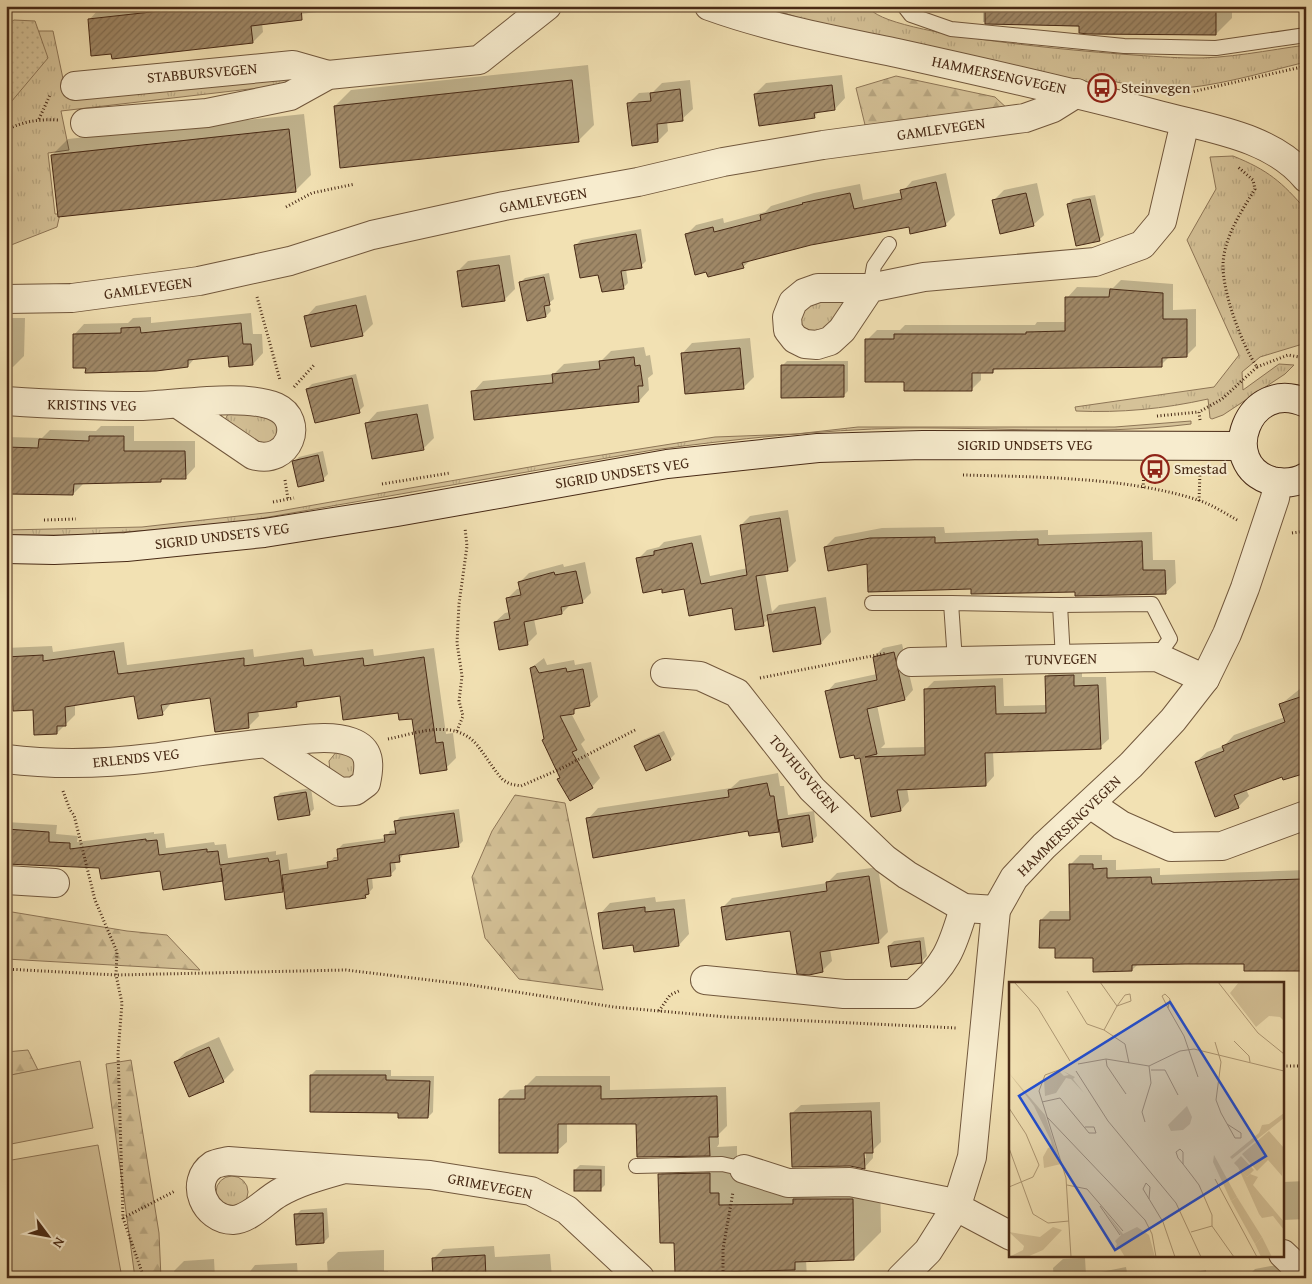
<svg xmlns="http://www.w3.org/2000/svg" width="1312" height="1284" font-family="'Gentium Book Plus',serif">
	<defs>
		<pattern id="grass-tufts" width="24" height="20" patternUnits="userSpaceOnUse" patternTransform="scale(1.25)"><rect width="24" height="20" fill="#d5c298"/><path d="M3 7l-1-3M5 7V3M7 7l1-3M15 17l-1-3M17 17v-4M19 17l1-3" fill="none" stroke="#b8a782"/></pattern>
		<pattern id="forest-firs" width="22" height="20" patternUnits="userSpaceOnUse" patternTransform="scale(1.25)"><rect width="22" height="20" fill="#d5c298"/><path d="M5 1l3.5 6h-7zM16 11l3.5 6h-7z" fill="#b8a782"/></pattern>
		<pattern id="park-dots" width="8" height="8" patternUnits="userSpaceOnUse" patternTransform="scale(1.25)"><rect width="8" height="8" fill="#d5c298"/><path d="M2 2h.1M6 6h.1" fill="none" stroke="#b8a782" stroke-width="1.8" stroke-linecap="round"/></pattern>
		<pattern id="building-hatch" width="6" height="6" patternUnits="userSpaceOnUse" patternTransform="scale(1.25)"><rect width="6" height="6" fill="#a08968"/><path d="M-1 1l2-2M0 6l6-6M5 7l2-2" fill="none" stroke="#847055"/></pattern>
	</defs>
	<rect width="100%" height="100%" fill="#f2e1b3"/>
	<filter id="stains"><feTurbulence type="fractalNoise" baseFrequency=".004" numOctaves="4"/><feColorMatrix values="0 0 0 0 .2 0 0 0 0 .09 0 0 0 0 .02 0 0 0 .5 -.17"/></filter>
	<radialGradient id="worn" r=".72"><stop offset=".6" stop-color="#630" stop-opacity="0"/><stop offset="1" stop-color="#630" stop-opacity=".3"/></radialGradient>
	<g fill="url(#grass-tufts)" stroke="#8e7657">
		<path d="M761 6H871L870 9C895 39 1140 57 1189 58 1226 59 1269 50 1306 45V62C1260 73 1213 88 1166 89 1143 89 1119 82 1097 78L1094 87 803 19Z"/>
		<polygon points="6,31 53,31 66,93 305,77 284,85 61,111 69,150 48,153 55,214 60,214 57,227 6,247"/>
		<path d="M1233 156C1268 170 1282 182 1306 210V343L1260 357 1242 372 1243 390 1279 364 1294 365 1285 374 1223 415 1212 419 1210 418 1208 399C1163 409 1121 413 1076 411L1075 407 1214 387 1239 355 1187 240 1216 189 1210 157Z"/>
		<polygon points="848,298 829,328 814,333 802,326 800,311 809,300"/>
		<polygon points="229,412 272,417 277,425 278,434 268,448 224,422"/>
		<path d="M1191 421V424C1095 436 999 427 903 428 820 430 735 439 653 450L223 525 80 535H6V530L142 527 274 512 564 461 715 437 796 434 858 427H1115Z"/>
		<polygon points="337,751 353,753 358,773 347,780 330,771 329,761"/>
		<circle cx="232" cy="1192" r="16"/>
	</g>
	<g fill="url(#forest-firs)" stroke="#8e7657">
		<polygon points="896,76 995,97 1010,111 867,133 856,88"/>
		<polygon points="515,795 565,803 603,990 519,979 485,938 472,877 492,831"/>
		<polygon points="6,911 127,931 167,935 200,970 6,959"/>
		<polygon points="28,1050 38,1070 6,1076 6,1052"/>
		<polygon points="131,1060 159,1233 161,1278 135,1278 106,1064"/>
	</g>
	<polygon fill="url(#park-dots)" stroke="#8e7657" points="14,20 35,21 48,58 6,108 6,25"/>
	<g fill="#d5c298" stroke="#8e7657">
		<polygon points="80,1061 93,1128 6,1145 6,1076"/>
		<polygon points="98,1145 122,1278 6,1278 6,1161"/>
	</g>
	<g fill="#0003" fill-rule="evenodd">
		<polygon points="126,6 260,6 263,32 253,42 112,52 89,20 99,9"/>
		<polygon points="291,6 367,6 292,15"/>
		<polygon points="917,6 1232,6 1232,18 1216,34 983,22 983,11 929,11"/>
		<polygon points="588,65 594,125 578,141 335,106 351,90"/>
		<polygon points="842,75 845,98 835,109 820,111 814,117 755,94 766,83"/>
		<polygon points="690,80 693,109 682,119 667,121 668,131 658,141 628,104 639,93 653,92 662,83"/>
		<polygon points="304,114 311,175 295,191 52,155 68,139"/>
		<polygon points="946,173 955,215 945,225 910,226 811,244 751,260 743,267 686,235 696,225 723,218 724,223 765,212 771,206 814,193 860,184 863,200 902,192 912,181"/>
		<polygon points="1037,183 1044,215 1033,225 993,201 1004,190"/>
		<polygon points="1095,195 1104,235 1099,240 1068,204 1073,199"/>
		<polygon points="641,229 646,261 641,266 626,269 628,283 623,288 599,274 576,245 581,240"/>
		<polygon points="510,255 515,289 504,300 458,271 468,261"/>
		<polygon points="549,273 554,299 549,303 551,311 546,316 520,283 525,278"/>
		<polygon points="1121,280 1173,284 1173,310 1196,309 1196,346 1186,356 1170,356 1161,365 996,368 993,372 981,371 981,380 971,390 905,381 867,340 877,330 900,330 905,325 1035,325 1037,322 1067,322 1067,298 1077,287 1113,288"/>
		<polygon points="366,295 373,324 362,335 306,317 316,306"/>
		<polygon points="251,313 253,334 262,334 263,353 253,364 229,355 195,358 188,366 87,367 74,335 84,324 128,323 133,318 151,317 151,323"/>
		<polygon points="6,318 25,318 24,356 13,367 6,366"/>
		<polygon points="750,338 754,377 743,388 682,354 692,343"/>
		<polygon points="644,347 646,356 650,355 653,374 648,378 649,390 639,401 473,392 483,381 554,374 564,364 602,360 611,351"/>
		<polygon points="787,361 848,361 848,391 843,396 782,366"/>
		<polygon points="356,374 364,406 359,411 307,389 312,384"/>
		<polygon points="428,404 434,438 423,449 367,423 377,412"/>
		<polygon points="101,426 134,426 134,441 195,441 195,467 185,478 164,478 160,481 83,484 73,494 6,482 6,437 42,438 50,430 96,431"/>
		<polygon points="323,451 328,474 323,479 294,462 299,457"/>
		<polygon points="788,510 796,561 787,570 765,573 772,612 779,605 826,597 831,632 821,643 769,619 763,624 733,606 685,587 663,588 638,559 647,550 659,547 664,542 701,535 710,576 748,568 741,525 750,516"/>
		<polygon points="944,527 945,533 1048,530 1048,535 1152,532 1153,560 1175,560 1176,583 1165,593 973,588 868,563 825,547 835,537 882,528"/>
		<polygon points="585,562 591,593 582,602 571,604 562,613 534,619 537,634 528,643 495,622 505,613 510,612 508,598 517,589 521,588 520,582 529,573 563,564 564,567"/>
		<polygon points="124,642 127,665 253,649 254,657 312,649 314,656 373,649 374,656 434,648 446,734 453,733 456,758 446,768 413,717 341,694 302,700 296,706 258,711 259,716 249,726 211,697 172,702 162,714 135,695 75,704 75,715 57,733 13,689 6,689 6,648 52,646 53,652"/>
		<polygon points="902,644 913,690 905,699 877,705 885,744 881,748 926,747 925,690 934,681 1003,678 1004,706 1047,705 1047,676 1055,667 1082,667 1082,677 1106,677 1109,739 1100,747 993,751 994,776 986,785 907,788 909,801 901,810 861,756 827,692 835,683 877,674 874,657 883,648"/>
		<polygon points="544,658 547,665 574,660 575,665 591,662 598,697 589,705 579,707 571,713 585,740 581,744 600,778 592,787 558,780 561,777 546,739 531,668"/>
		<polygon points="1306,684 1306,771 1282,776 1246,789 1249,796 1238,807 1196,762 1207,752 1224,746 1234,735 1285,717 1280,705"/>
		<polygon points="664,731 675,754 670,759 636,746 641,741"/>
		<polygon points="778,773 780,786 784,786 788,815 814,811 817,836 812,841 781,828 778,830 749,830 588,819 598,808 731,788 740,780"/>
		<polygon points="311,788 314,809 309,814 275,798 280,793"/>
		<path d="M459 809 463 841 458 846 404 853 399 861H395L396 869 391 874 372 877 373 888 365 897 285 888 283 890 224 879 161 870 6 861V822L57 825 56 834 78 836 77 842 154 832V834L164 833 166 848 214 842 215 845 226 844 228 858 276 851V855L287 853 289 870 329 864 334 857H339L338 849 343 844 386 838 390 831 396 830 395 822 400 817ZM344 858 332 863V860Z"/>
		<polygon points="1080,855 1102,855 1102,860 1116,860 1116,870 1160,868 1160,875 1306,870 1306,970 1246,963 1139,963 1132,970 1094,956 1056,947 1041,920 1050,911 1071,911 1070,865"/>
		<polygon points="878,867 888,932 878,942 830,949 832,961 822,971 791,930 723,907 732,898 827,883 837,873"/>
		<polygon points="655,897 656,902 685,899 689,934 679,945 600,914 610,903"/>
		<polygon points="924,937 927,956 922,961 889,946 894,941"/>
		<polygon points="219,1037 234,1070 223,1081 175,1062 186,1052"/>
		<polygon points="316,1070 391,1070 391,1076 434,1076 433,1112 428,1117 399,1111 311,1075"/>
		<polygon points="536,1076 610,1076 610,1090 726,1087 727,1126 719,1134 719,1144 717,1147 737,1146 737,1166 821,1172 880,1172 881,1232 854,1259 806,1260 807,1278 753,1278 753,1270 675,1242 660,1175 679,1155 637,1123 567,1122 567,1142 557,1151 501,1099 510,1090 526,1089 526,1086"/>
		<path d="M880 1102 881 1142 873 1150V1158L864 1168 791 1114 801 1105ZM863 1147H865L866 1158H863Z"/>
		<polygon points="580,1165 605,1166 605,1185 600,1190 575,1170"/>
		<polygon points="1306,1181 1306,1219 1283,1220 1283,1182"/>
		<polygon points="327,1208 329,1237 324,1242 296,1215 301,1210"/>
		<polygon points="494,1246 495,1257 550,1254 552,1278 300,1278 328,1276 327,1262 338,1252 384,1250 384,1271 388,1271 388,1273 434,1270 433,1259 443,1249"/>
		<polygon points="1085,1258 1086,1275 1126,1267 1128,1278 1054,1278 1053,1268 1063,1259"/>
		<polygon points="214,1259 215,1278 174,1278 174,1271 184,1261"/>
		<polygon points="297,1263 298,1278 245,1278 255,1265"/>
		<polygon points="1282,1264 1284,1278 1246,1278 1255,1269"/>
		<polygon points="1206,1270 1207,1278 1163,1278"/>
		<polygon points="1161,1274 1161,1278 1141,1278"/>
	</g>
	<g fill="url(#building-hatch)" stroke="#482a16">
		<polygon points="205,6 301,6 302,20 251,26 253,43 112,59 111,54 91,56 88,19"/>
		<polygon points="985,6 1216,6 1216,35 1088,34 1079,33 1079,26 985,24"/>
		<polygon points="572,80 579,142 340,168 334,106"/>
		<polygon points="832,85 835,110 814,113 815,118 759,126 754,94"/>
		<polygon points="680,89 683,121 657,124 658,142 632,146 627,103 651,101 650,93"/>
		<polygon points="289,129 296,192 58,217 51,155"/>
		<polygon points="936,182 946,226 910,234 909,227 811,245 742,263 744,268 708,277 706,272 695,275 685,234 713,227 714,232 761,220 760,215 803,204 802,203 850,193 854,209 902,199 900,190"/>
		<polygon points="1026,193 1034,226 1000,234 992,200"/>
		<polygon points="1090,199 1100,241 1076,246 1067,204"/>
		<polygon points="636,234 642,268 621,271 624,289 602,292 598,275 580,278 574,245"/>
		<polygon points="499,265 505,301 462,307 457,271"/>
		<polygon points="544,277 550,305 544,306 546,317 527,321 519,282"/>
		<polygon points="1110,289 1163,293 1163,319 1187,319 1187,357 1162,358 1162,367 993,369 993,373 972,373 972,391 904,391 904,382 865,382 865,339 894,339 894,334 1026,334 1026,332 1065,331 1065,297 1109,297"/>
		<polygon points="356,305 363,336 311,347 304,316"/>
		<polygon points="241,323 243,344 251,344 253,365 229,367 228,356 188,360 188,367 156,371 85,373 86,368 73,368 73,334 121,333 121,328 140,327 141,333"/>
		<polygon points="740,348 744,389 685,394 681,353"/>
		<polygon points="634,357 635,366 640,365 643,386 638,386 639,402 474,420 471,391 553,383 552,374 600,369 599,361"/>
		<polygon points="781,365 844,365 844,397 781,398"/>
		<polygon points="352,378 360,413 315,423 306,389"/>
		<polygon points="417,414 424,450 372,459 365,423"/>
		<polygon points="89,436 124,436 124,451 185,451 186,479 161,479 161,482 74,484 73,495 8,494 6,447 38,448 39,439 89,441"/>
		<polygon points="318,455 324,481 298,487 292,461"/>
		<polygon points="780,518 788,571 756,576 764,626 735,630 732,608 689,616 684,589 662,593 662,589 643,593 636,558 654,555 654,551 692,543 701,584 747,575 740,525"/>
		<polygon points="935,537 935,543 1038,539 1038,545 1142,541 1143,570 1165,570 1166,594 1075,596 1075,592 971,594 971,589 868,592 867,564 828,571 824,547 870,538"/>
		<polygon points="576,571 583,603 561,607 562,614 524,622 528,645 499,650 494,622 510,619 506,598 521,595 518,582 554,572 555,575"/>
		<polygon points="815,607 821,644 773,652 767,615"/>
		<polygon points="114,651 118,674 244,658 244,666 303,658 304,666 363,658 364,666 424,657 436,743 443,742 447,770 420,774 412,719 399,720 398,713 343,720 340,696 296,702 297,707 248,713 249,728 215,732 210,698 161,705 163,715 138,719 134,696 65,707 66,726 57,726 57,734 34,735 33,710 13,711 12,690 6,691 6,657 43,655 43,661"/>
		<polygon points="894,652 905,700 867,709 877,754 865,757 925,755 924,689 995,686 996,714 1046,713 1045,676 1074,675 1074,686 1098,685 1101,749 985,753 986,786 897,790 901,811 871,817 860,758 855,759 854,755 840,758 825,691 877,680 873,657"/>
		<polygon points="535,666 539,673 566,668 567,672 583,669 590,706 574,709 574,714 560,716 577,750 572,752 593,788 570,801 557,779 560,778 542,740 544,739 530,668"/>
		<polygon points="1306,695 1306,773 1283,780 1282,777 1234,795 1239,808 1215,817 1195,762 1224,751 1222,746 1285,722 1279,704"/>
		<polygon points="659,735 671,760 646,771 634,746"/>
		<polygon points="767,783 770,796 774,796 779,832 749,836 748,831 593,858 586,818 729,797 728,790"/>
		<polygon points="306,792 310,815 278,820 274,797"/>
		<polygon points="454,813 459,847 399,855 400,862 390,863 391,876 367,879 369,894 365,895 366,898 286,909 282,875 328,868 327,862 338,860 337,849 385,842 384,835 396,834 394,821"/>
		<polygon points="809,815 813,842 782,847 778,820"/>
		<polygon points="6,829 49,832 49,842 70,843 70,849 146,839 146,841 157,840 159,855 207,849 207,852 218,851 220,865 268,858 269,862 279,860 283,892 225,900 221,868 223,881 163,890 160,871 101,879 99,868 6,864"/>
		<polygon points="1069,864 1093,864 1093,869 1107,868 1107,878 1151,877 1152,884 1302,879 1306,971 1244,971 1244,964 1185,964 1132,965 1132,971 1093,972 1093,958 1055,958 1055,948 1039,948 1040,920 1070,920"/>
		<polygon points="869,876 879,943 820,952 823,972 809,975 797,974 790,931 726,940 721,907 827,891 826,882"/>
		<polygon points="645,907 645,912 674,909 679,946 634,952 633,945 603,949 598,913"/>
		<polygon points="920,941 922,963 891,967 888,946"/>
		<polygon points="209,1047 224,1082 189,1097 174,1062"/>
		<polygon points="310,1075 386,1075 386,1080 430,1081 428,1118 398,1118 398,1113 310,1112"/>
		<polygon points="525,1086 601,1086 601,1099 717,1096 718,1137 709,1137 710,1156 637,1157 636,1124 558,1124 558,1153 499,1153 499,1099 525,1099"/>
		<polygon points="871,1111 873,1153 864,1153 865,1169 850,1166 792,1167 790,1113"/>
		<rect x="574" y="1170" width="27" height="21"/>
		<polygon points="710,1173 710,1193 719,1193 719,1205 793,1204 793,1199 853,1199 854,1260 795,1262 795,1270 675,1273 674,1243 660,1243 658,1174"/>
		<polygon points="323,1213 324,1243 296,1245 294,1214"/>
		<polygon points="485,1255 486,1278 433,1278 432,1258"/>
	</g>
	<g fill="none" stroke-linecap="round" stroke-linejoin="round">
		<defs>
			<g id="lane">
				<polyline points="904,6 911,15 951,29 1124,46 1216,48 1306,35"/>
				<polyline points="870,288 874,266 889,244"/>
				<polyline points="872,603 951,603"/>
				<polyline points="1060,605 1152,604 1170,639 1157,657"/>
				<polyline points="955,661 951,603 1060,605 1063,659"/>
				<polyline points="636,1166 722,1164 744,1169"/>
			</g>
			<g id="street">
				<path d="M709 6C770 28 834 40 897 53 983 72 1069 91 1155 114 1205 128 1271 135 1306 178"/>
				<polyline points="75,86 293,65 328,75"/>
				<polyline points="85,123 207,113 290,96 328,75 479,60 547,6"/>
				<polyline points="870,288 842,330 830,341 817,345 805,344 795,339 788,330 787,317 793,302 804,293 818,288 870,288 924,277 1095,262 1142,245 1162,221 1185,122"/>
				<polyline points="6,299 72,298 199,281 290,261 372,235 504,206 638,182 723,162 823,145 1025,118 1053,108 1077,93"/>
				<path d="M6 401C51 404 95 406 140 406 177 405 245 393 276 407 305 420 290 466 253 455L178 404"/>
				<polyline points="911,662 1157,657 1205,679"/>
				<polyline points="665,673 700,676 737,693 812,789 885,859 907,875 964,908 996,910"/>
				<path d="M6 759C54 765 103 764 151 758 196 752 241 745 287 741 307 739 332 735 351 742 371 749 370 765 366 783L355 791 340 792 266 743"/>
				<polyline points="1090,804 1121,825 1171,847 1222,846 1306,815"/>
				<polyline points="6,880 55,883"/>
				<path d="M705 980 844 994H913C946 965 952 949 964 908"/>
				<polyline points="744,1169 788,1183 850,1182 945,1201 1011,1236"/>
				<path d="M341 1170C320 1176 298 1182 279 1193 265 1201 250 1219 233 1220 205 1220 188 1182 213 1165 217 1163 224 1162 228 1161L430 1175 531 1191 567 1210 640 1278"/>
				<polyline points="1283,1254 1306,1276"/>
				<polyline points="901,1278 928,1251 957,1205 972,1157 996,910 1014,878 1044,846 1131,765 1173,720 1205,679 1227,634 1245,588 1275,498 1278,482"/>
			</g>
			<g id="secondary">
				<path d="M1306 403C1248 376 1216 465 1272 481 1284 484 1295 483 1306 477"/>
				<polyline points="6,549 54,550 126,547 264,533 397,512 667,464 818,448 923,445 1242,446"/>
			</g>
		</defs>
		<use href="#lane" stroke="#72583d" stroke-width="16"/>
		<use href="#street" stroke="#72583d" stroke-width="30"/>
		<use href="#secondary" stroke="#482a16" stroke-width="30"/>
		<g stroke="#482a16" stroke-width="3" stroke-dasharray="1 2.5" stroke-linecap="butt">
			<polyline points="1187,93 1306,66"/>
			<polyline points="39,119 50,95"/>
			<path d="M6 130C24 121 39 119 59 120"/>
			<polyline points="286,207 312,193 355,184"/>
			<polyline points="257,297 280,380"/>
			<polyline points="1257,367 1288,355 1299,357"/>
			<polyline points="294,387 315,364"/>
			<polyline points="1157,416 1199,412"/>
			<path d="M1200 420 1199 412 1222 399 1257 367C1242 345 1223 294 1223 266 1223 239 1241 212 1255 189L1253 180 1238 167"/>
			<path d="M963 475C1037 477 1127 477 1198 500 1213 505 1226 514 1239 521"/>
			<polyline points="285,480 288,499"/>
			<polyline points="382,484 450,473"/>
			<polyline points="1143,488 1144,472"/>
			<polyline points="1199,501 1200,472"/>
			<polyline points="273,502 294,498"/>
			<polyline points="44,520 76,519"/>
			<polyline points="1292,533 1306,531"/>
			<polyline points="760,678 887,653"/>
			<polyline points="457,731 463,716 459,701 462,676 457,643 459,604 467,546 465,528"/>
			<path d="M388 739C418 733 454 718 477 745 486 756 493 769 503 780L510 784 521 786 560 769 637 729"/>
			<polyline points="63,791 70,810 74,815 95,900 117,952 116,975 122,1003 118,1053 123,1218 144,1278"/>
			<polyline points="6,969 116,975 346,970 471,985 614,1007 727,1017 957,1028"/>
			<polyline points="659,1011 670,995 681,990"/>
			<polyline points="1283,1066 1306,1066"/>
			<polyline points="123,1218 175,1191"/>
			<polyline points="723,1278 723,1249 733,1192"/>
		</g>
		<use href="#lane" stroke="#f7ecce" stroke-width="14"/>
		<use href="#street" stroke="#f7ecce" stroke-width="28"/>
		<use href="#secondary" stroke="#f7ecce" stroke-width="28"/>
	</g>
	<defs>
		<symbol id="bus-ring" viewBox="-11 -11 22 22"><circle r="9.5" fill="#f7ecce" stroke="#8f2418" stroke-width="1.5"/><path d="M-5-6H5V4H4V6H2V4H-2V6H-4V4H-5ZM-3.5-4V0h7V-4ZM-3.5 1.2v1.5H-2V1.2ZM2 1.2v1.5H3.5V1.2Z" fill="#8f2418"/></symbol>
	</defs>
	<g fill-rule="evenodd">
		<use href="#bus-ring" x="1086" y="72" width="32" height="32"/>
		<use href="#bus-ring" x="1139" y="453" width="32" height="32"/>
	</g>
	<g text-anchor="middle" stroke-width="4" stroke-linejoin="round" paint-order="stroke">
		<g font-size="15" fill="#482a16" stroke="#f7ecce">
			<text transform="translate(202 73) rotate(-5)" y="5">STABBURSVEGEN</text>
			<text transform="translate(999 75) rotate(12)" y="5">HAMMERSENGVEGEN</text>
			<text transform="translate(941 129) rotate(-8)" y="5">GAMLEVEGEN</text>
			<text transform="translate(543 200) rotate(-10)" y="5">GAMLEVEGEN</text>
			<text transform="translate(148 288) rotate(-8)" y="5">GAMLEVEGEN</text>
			<text transform="translate(92 405) rotate(1)" y="5">KRISTINS VEG</text>
			<text x="1025" y="450">SIGRID UNDSETS VEG</text>
			<text transform="translate(622 473) rotate(-9)" y="5">SIGRID UNDSETS VEG</text>
			<text transform="translate(222 536) rotate(-7)" y="5">SIGRID UNDSETS VEG</text>
			<text transform="translate(1061 659) rotate(-1)" y="5">TUNVEGEN</text>
			<text transform="translate(136 758) rotate(-6)" y="5">ERLENDS VEG</text>
			<text transform="translate(804 774) rotate(49)" y="5">TOVHUSVEGEN</text>
			<text transform="translate(1069 826) rotate(-44)" y="5">HAMMERSENGVEGEN</text>
			<text transform="translate(490 1186) rotate(11)" y="5">GRIMEVEGEN</text>
		</g>
		<g font-size="15" fill="#482a16" stroke="#f7ecce" text-anchor="start">
			<text x="1121" y="93">Steinvegen</text>
			<text x="1174" y="474">Smestad</text>
		</g>
	</g>
	<g transform="translate(1009 982)">
		<rect width="275" height="275" fill="#f2e1b3"/>
		<path d="M50 89 55 94 60 93 54 89 66 95 64 97 75 111 62 97 57 96 47 111 36 114 35 98ZM0 91 36 133 52 182 35 186 34 175 39 166 43 165 42 159 25 124ZM228 215 253 255 246 262 222 219ZM95 228 114 252 128 245 140 253 146 275H116L106 259 112 253Z" fill="#d5c298"/>
		<path d="M230 0H275V39L271 35 260 34 247 45 221 11ZM178 124 183 135 181 142 174 148 162 149 159 143ZM275 131V136L223 177 221 175 250 151 253 143 260 142ZM205 173 228 215 222 219 204 180ZM229 185 238 195 241 192 249 195 244 203 275 240V248L264 234 253 236 250 232ZM44 245 53 248 34 268 18 275H0L14 268 15 264 0 250 31 255ZM253 255 263 275H252L246 262Z" fill="#d5c298"/>
		<path d="M109 258 126 260 129 269 123 271 107 265Z" fill="#d5c298"/>
		<path d="M260 149 275 166 273 194 259 178 248 189 233 172ZM232 174 245 188 238 195 225 181Z" fill="#d5c298"/>
		<path fill="none" stroke="#ae9874" stroke-width="1" d="M5 0 29 26 61 79M91 0 108 24 95 48M209 0 249 51 275 72M58 9 78 42 95 48 116 62 120 81M121 12 122 19 108 24 116 13ZM159 26 153 14 156 12 161 17 159 26 175 54 189 95M225 59 240 74 241 80M206 60 212 80 207 118 212 131 226 156H232V151L218 142M97 77 98 84 117 112M69 82 97 77 140 84 171 69 185 67 275 89M58 85 36 93 30 109 57 196 62 275M142 88H156L169 113M67 89 99 139 167 221 192 275M33 120 51 116 80 151H87L85 145H76M0 126 17 152 30 183 24 195 0 205M38 135 136 238 143 252 147 275M136 140 133 130 142 101 140 84M0 166 24 232 39 241 60 239M174 182V170L171 167 167 170 169 176 174 182 184 195 190 203 203 233V244L182 250M206 197 248 275M58 203 78 207 114 249M140 217 141 205 137 201 134 207 154 240 166 275M91 224 111 253M203 244 225 275"/>
		<path fill="#1d4ed8" fill-opacity="0.15" stroke="#1d4ed8" stroke-width="2.5" d="M161 20 257 174 106 268 10 114Z"/>
		<rect width="275" height="275" fill="none" stroke="#482a16" stroke-width="2.5"/>
	</g>
	<rect width="1312" height="1284" fill="none" stroke="#f2e1b3" stroke-width="25"/>
	<rect x="8" y="8" width="1297" height="1269" fill="none" stroke="#482a16" stroke-width="2.5"/>
	<rect x="12" y="12" width="1287" height="1259" fill="none" stroke="#482a16"/>
	<g transform="translate(48 1236) rotate(122)" stroke="#f7ecce" stroke-width="4" paint-order="stroke">
	<path d="M0-4L9 19L0 12L-9 19Z" fill="#482a16"/>
	<text y="-8" font-size="14" font-weight="bold" text-anchor="middle" fill="#482a16">N</text>
	</g>
	<rect width="100%" height="100%" filter="url(#stains)"/>
	<rect width="100%" height="100%" fill="url(#worn)"/>
</svg>
